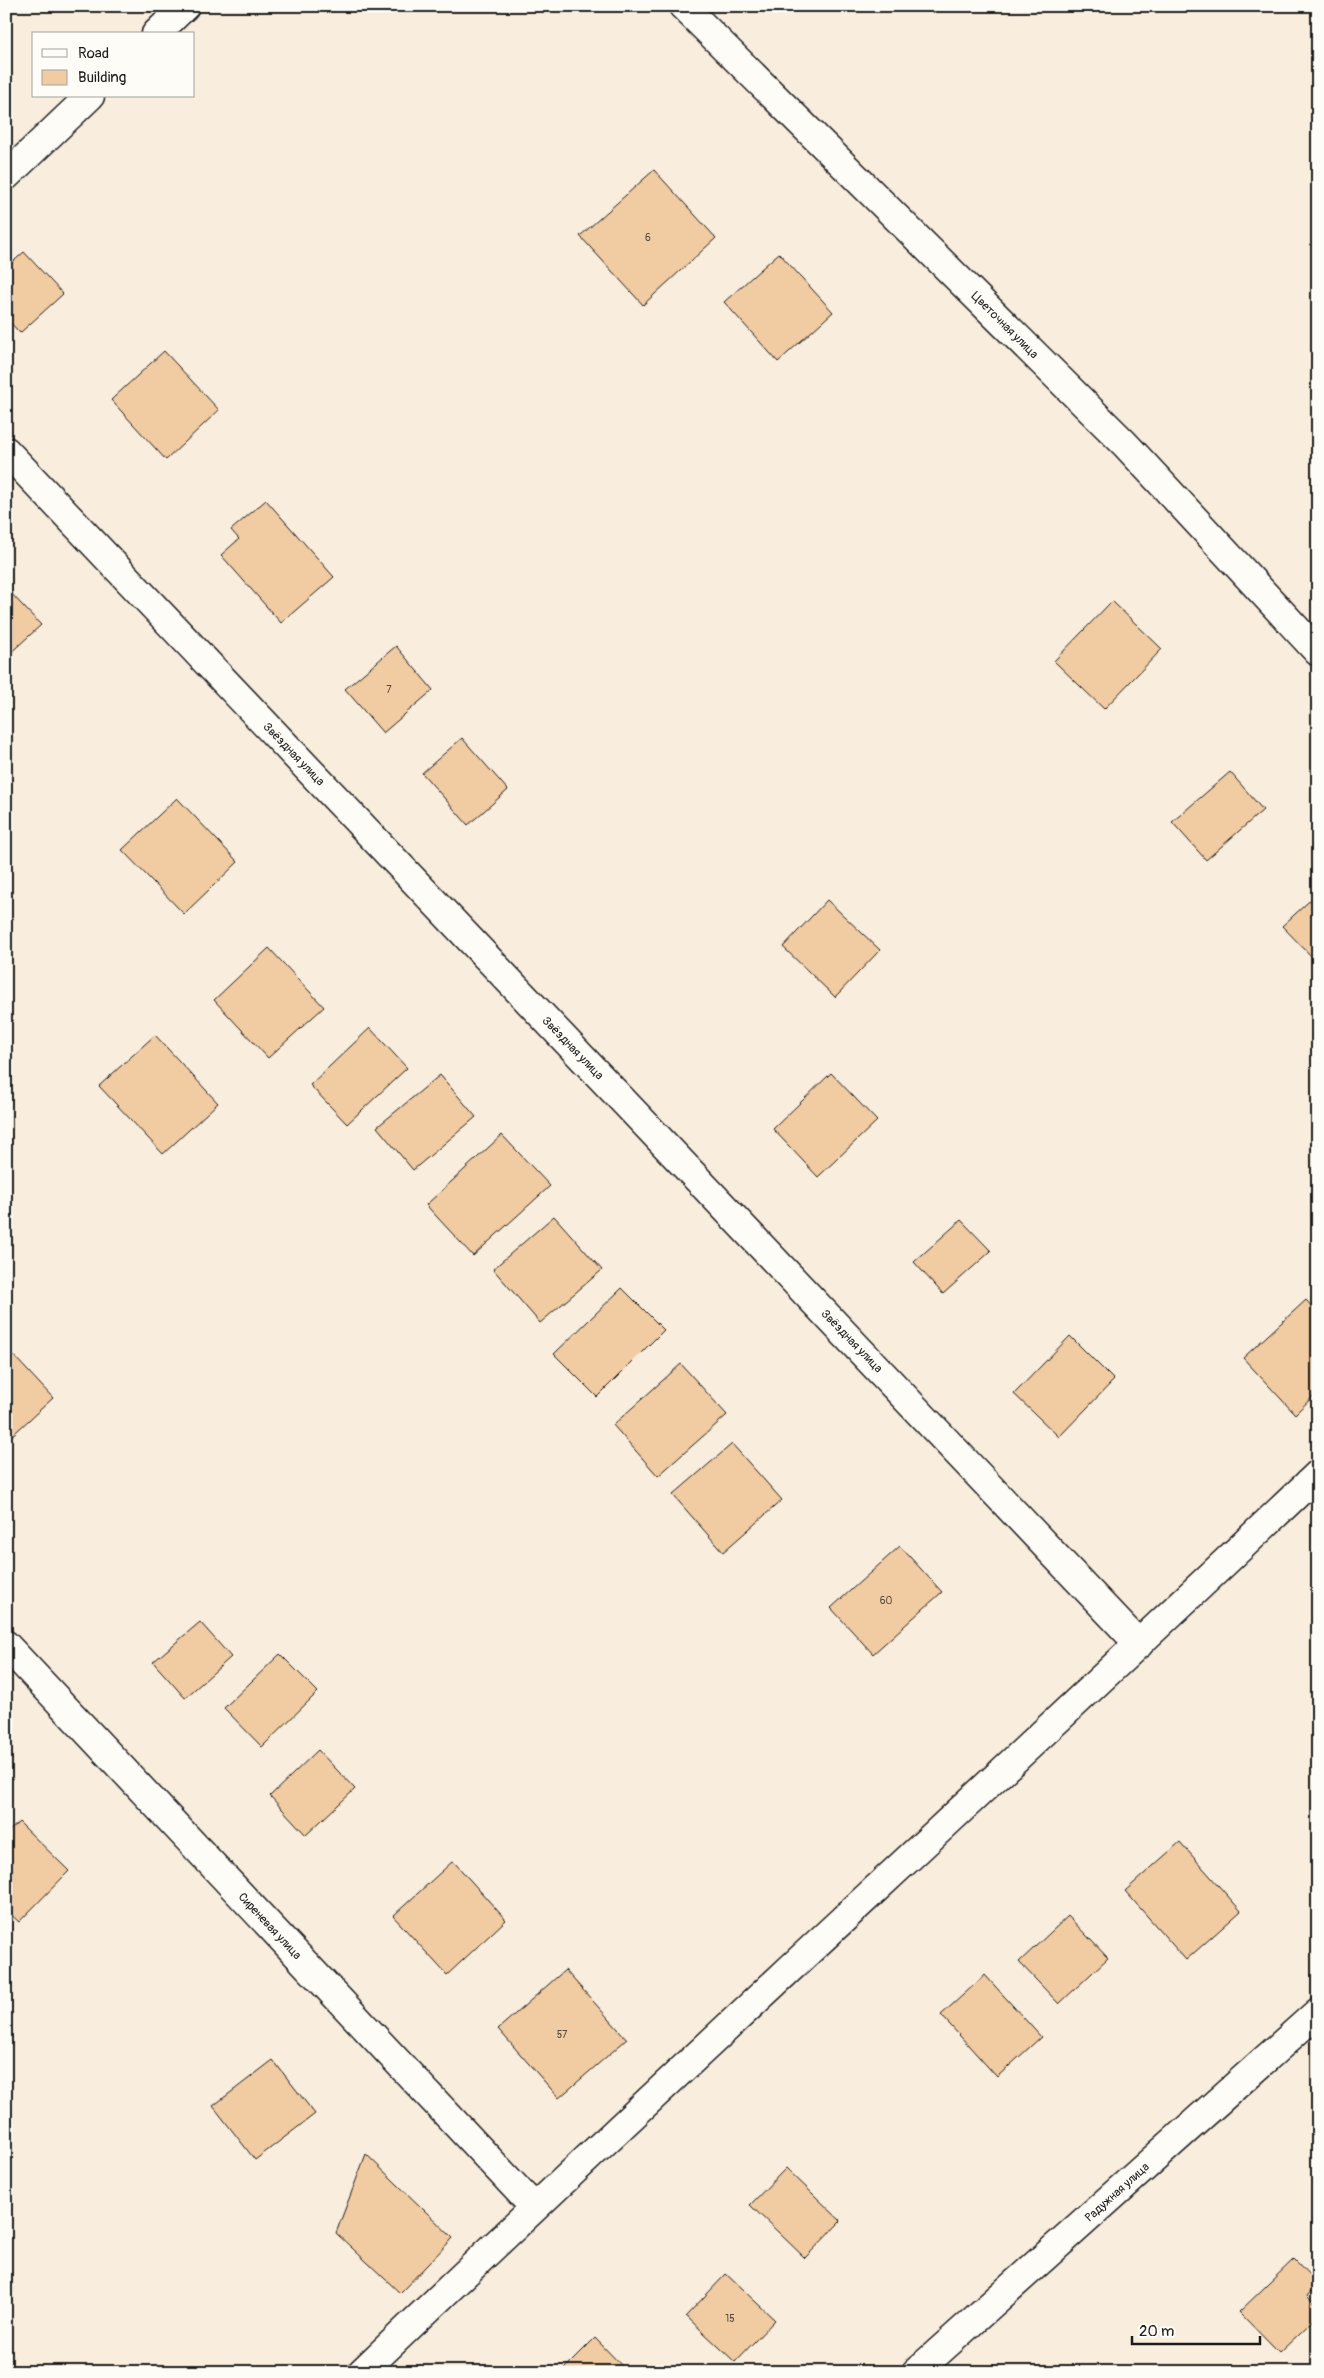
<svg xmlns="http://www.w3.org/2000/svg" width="1324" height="2378" font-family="Pangolin,sans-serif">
	<rect width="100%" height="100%" fill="#f9eddd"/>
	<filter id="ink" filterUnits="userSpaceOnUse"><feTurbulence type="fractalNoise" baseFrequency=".02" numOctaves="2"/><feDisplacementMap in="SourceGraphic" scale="10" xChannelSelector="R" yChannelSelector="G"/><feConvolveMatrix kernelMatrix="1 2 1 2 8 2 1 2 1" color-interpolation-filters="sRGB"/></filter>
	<g filter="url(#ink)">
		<g fill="#f1cba1" stroke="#1c1c1c">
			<polygon points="654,170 716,238 643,305 580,236"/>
			<polygon points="24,252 63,294 20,333 6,318 6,268"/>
			<polygon points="779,253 833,312 778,362 724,302"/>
			<polygon points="164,351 219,410 166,460 111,400"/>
			<polygon points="266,500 334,577 281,623 221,555 239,539 231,530"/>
			<polygon points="6,588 41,625 6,657"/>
			<polygon points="1112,601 1162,649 1104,709 1054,661"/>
			<polygon points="396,646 433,690 383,733 345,689"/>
			<polygon points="462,738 508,790 468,825 422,773"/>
			<polygon points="1230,772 1263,810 1206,860 1172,822"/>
			<polygon points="177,798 238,862 184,914 122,850"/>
			<polygon points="1318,893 1318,963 1282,926"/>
			<polygon points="827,900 880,950 835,997 783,947"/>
			<polygon points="269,948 324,1007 268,1058 214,1000"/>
			<polygon points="370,1028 407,1068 347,1124 310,1085"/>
			<polygon points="155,1035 218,1103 163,1154 99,1086"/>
			<polygon points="831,1073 877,1121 818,1177 773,1129"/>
			<polygon points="440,1075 476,1117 413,1170 377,1127"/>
			<polygon points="502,1135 550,1186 473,1256 426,1205"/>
			<polygon points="554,1216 602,1270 540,1323 493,1269"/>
			<polygon points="961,1220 991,1251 943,1294 914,1262"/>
			<polygon points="622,1288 664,1330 597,1397 554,1354"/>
			<polygon points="1306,1300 1318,1313 1318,1392 1295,1414 1243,1358"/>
			<polygon points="1070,1336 1114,1380 1059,1437 1014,1394"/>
			<polygon points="14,1356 53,1398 6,1441 6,1363"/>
			<polygon points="681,1364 727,1415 658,1476 613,1425"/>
			<polygon points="732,1444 782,1500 723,1552 673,1495"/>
			<polygon points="900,1546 942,1592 873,1654 831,1608"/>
			<polygon points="200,1622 231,1657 185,1698 153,1662"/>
			<polygon points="280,1654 318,1692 262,1747 224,1708"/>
			<polygon points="318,1750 355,1789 306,1835 270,1796"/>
			<polygon points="19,1822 69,1871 19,1922 6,1910 6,1834"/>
			<polygon points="1180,1842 1241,1911 1186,1960 1125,1891"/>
			<polygon points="453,1861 506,1920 447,1975 393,1916"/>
			<polygon points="1068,1916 1108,1958 1059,2004 1019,1962"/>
			<polygon points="565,1970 627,2039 559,2098 498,2029"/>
			<polygon points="985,1975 1041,2037 997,2077 941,2015"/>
			<polygon points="273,2060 315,2114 255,2160 213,2106"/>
			<polygon points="366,2154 453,2238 400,2293 336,2233"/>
			<polygon points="786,2168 841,2221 805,2258 750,2205"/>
			<polygon points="1294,2259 1318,2284 1307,2296 1318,2307 1318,2316 1279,2353 1239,2312"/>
			<polygon points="726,2274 775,2320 735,2362 686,2316"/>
			<polygon points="595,2338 628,2372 561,2372"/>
		</g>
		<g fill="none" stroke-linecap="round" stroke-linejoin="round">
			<defs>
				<g id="street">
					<polyline points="683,6 1125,444 1318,652"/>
					<polyline points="156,34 185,6"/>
					<polyline points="6,176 90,96"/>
					<polyline points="6,451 1139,1644"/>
					<polyline points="6,1645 534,2207"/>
					<path d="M362 2372C677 2069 1002 1776 1318 1474"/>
					<polyline points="916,2372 1318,2012"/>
				</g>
			</defs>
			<use href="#street" stroke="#1c1c1c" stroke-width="31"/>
			<use href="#street" stroke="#fdfcf7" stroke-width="28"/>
		</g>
	</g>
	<g text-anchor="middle" stroke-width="4" stroke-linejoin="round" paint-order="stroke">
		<g font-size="10" fill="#51483d">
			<text x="648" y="241">6</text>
			<text x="389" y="693">7</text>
			<text x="886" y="1604">60</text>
			<text x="562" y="2038">57</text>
			<text x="730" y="2322">15</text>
		</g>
		<g font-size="12" fill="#1c1c1c" stroke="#fdfcf7">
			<text transform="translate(1005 325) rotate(45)" y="4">Цветочная улица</text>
			<text transform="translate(294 754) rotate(46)" y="4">Звёздная улица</text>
			<text transform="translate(573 1048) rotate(46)" y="4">Звёздная улица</text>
			<text transform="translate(852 1341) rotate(46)" y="4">Звёздная улица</text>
			<text transform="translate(270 1926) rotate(47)" y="4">Сиреневая улица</text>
			<text transform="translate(1117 2192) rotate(-42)" y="4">Радужная улица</text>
		</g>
	</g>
	<rect width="1324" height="2378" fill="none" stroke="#fdfcf7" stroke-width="25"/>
	<rect x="12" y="12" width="1299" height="2353" fill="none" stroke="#1c1c1c" stroke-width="2" filter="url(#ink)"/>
	<rect x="32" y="32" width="162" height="65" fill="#fdfcf7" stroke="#a3a29f"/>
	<rect x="42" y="49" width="25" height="8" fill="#fdfcf7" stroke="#a3a29f"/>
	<text x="78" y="58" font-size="15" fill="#1c1c1c">Road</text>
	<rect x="42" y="70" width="25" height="15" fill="#f1cba1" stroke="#a3a29f"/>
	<text x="78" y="82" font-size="15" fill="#1c1c1c">Building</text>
	<path d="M1132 2336v8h128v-8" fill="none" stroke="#1c1c1c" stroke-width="2.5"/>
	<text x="1139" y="2336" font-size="15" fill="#1c1c1c" stroke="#fdfcf7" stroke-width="4" paint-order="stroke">20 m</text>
</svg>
